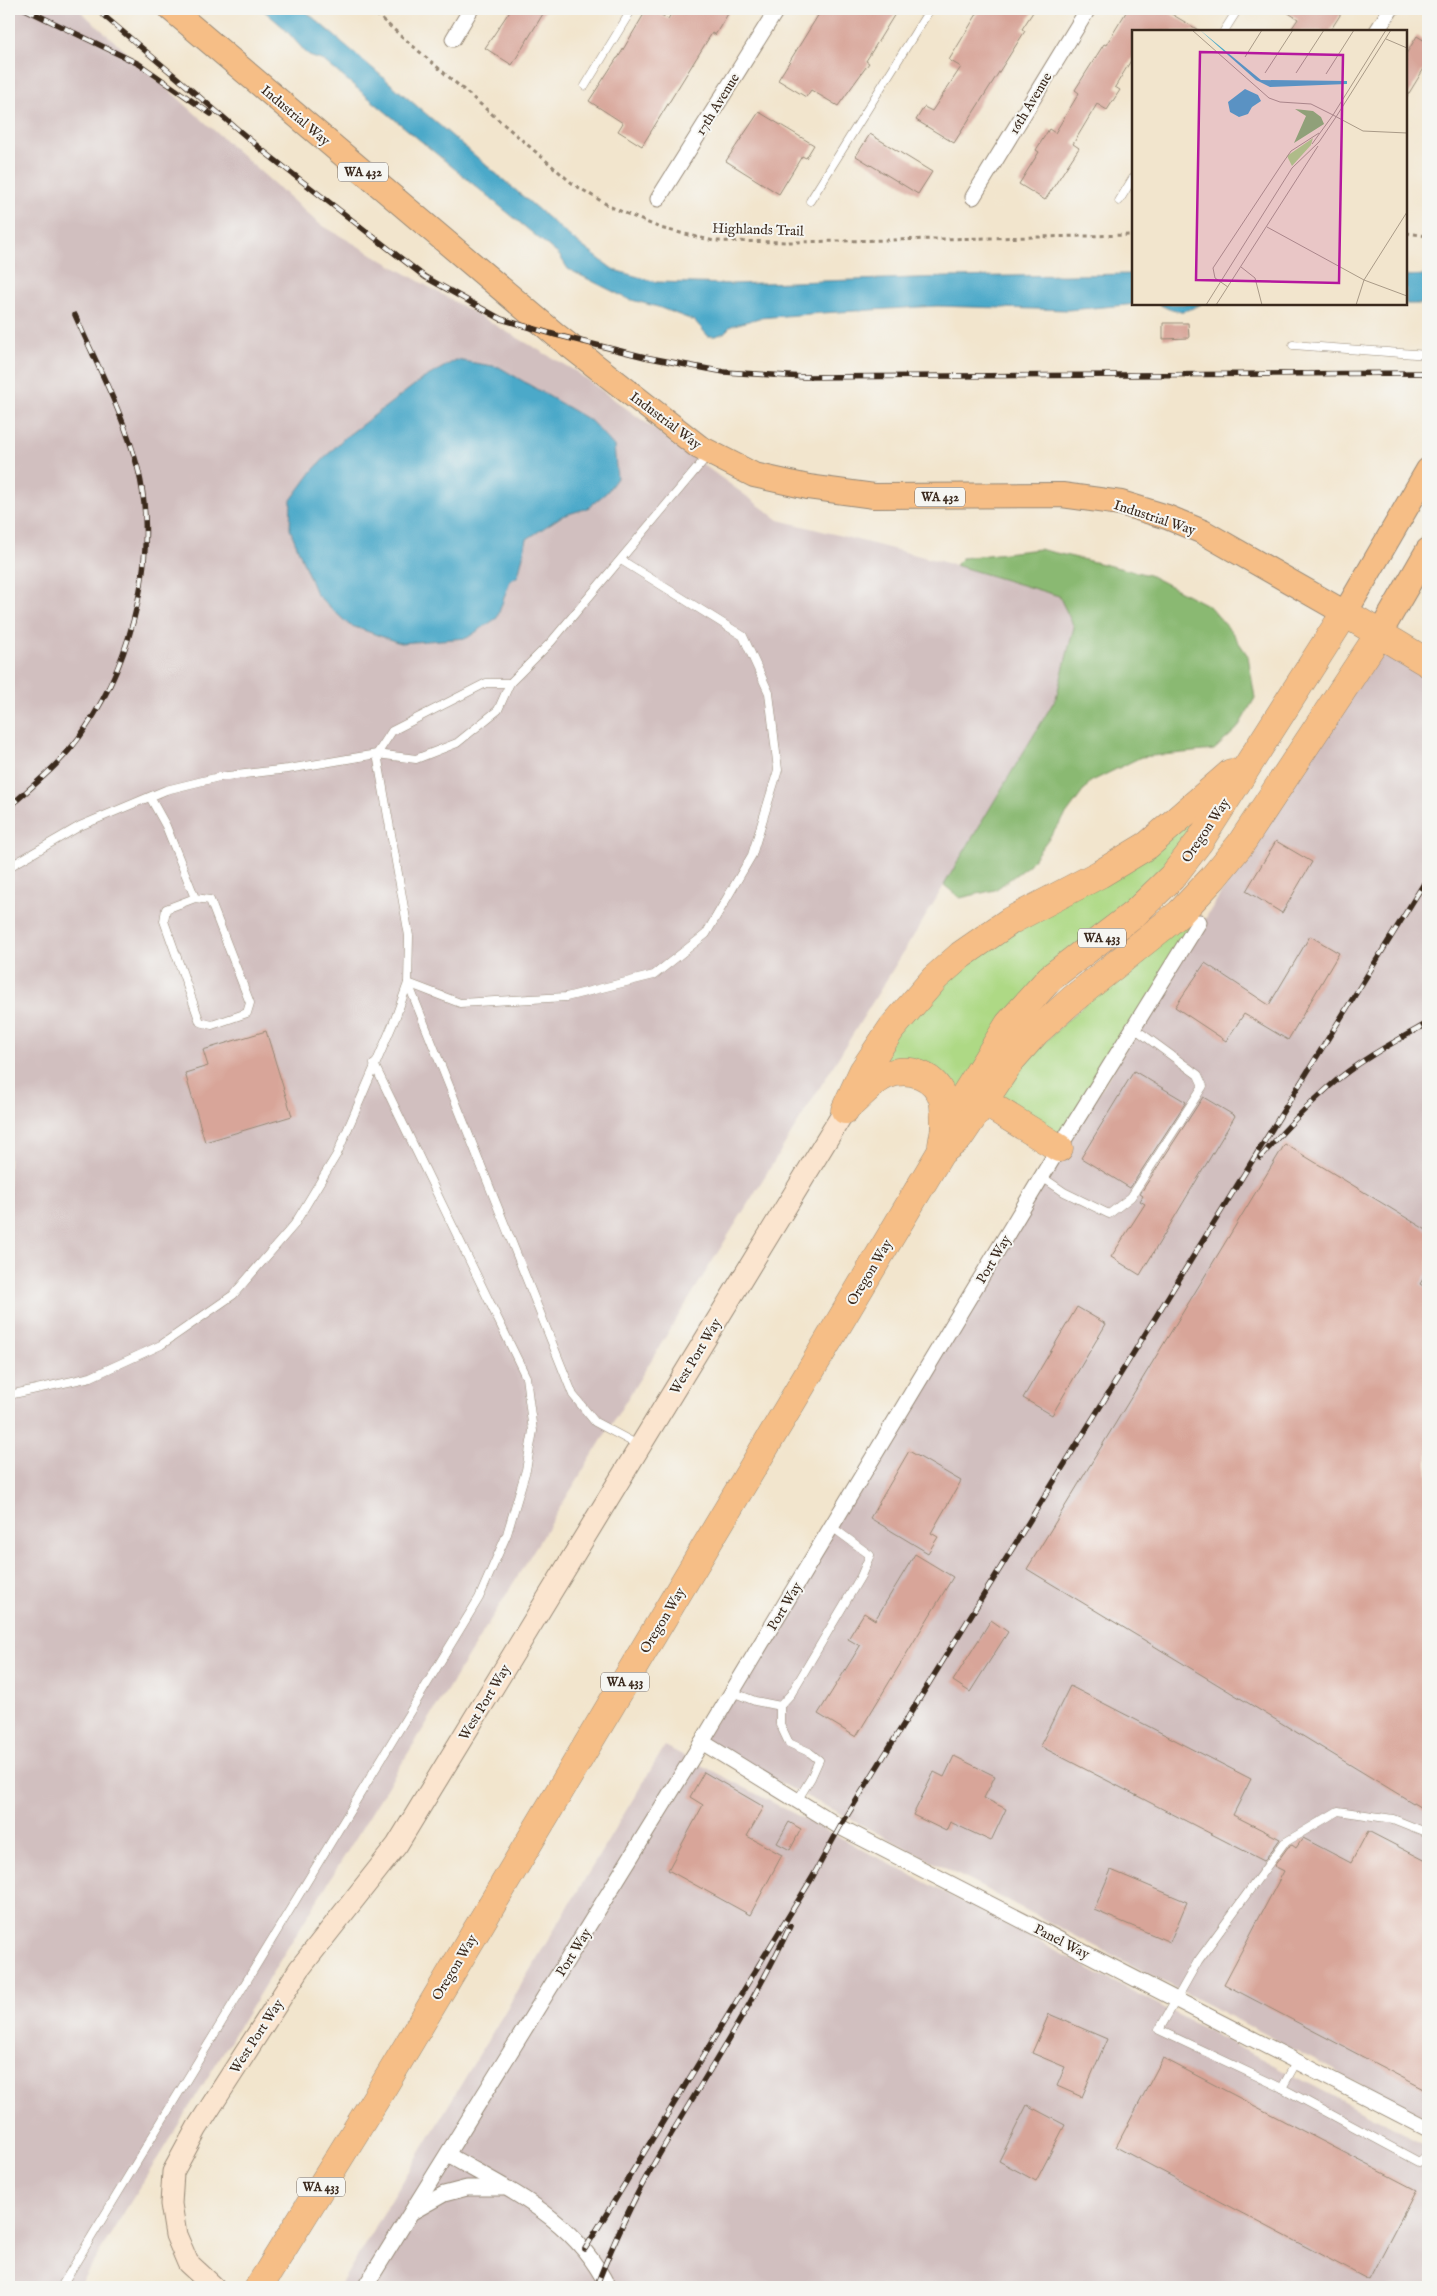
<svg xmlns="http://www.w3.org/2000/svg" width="1437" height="2296" font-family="'IM FELL English',serif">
	<rect width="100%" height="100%" fill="#f6f6f2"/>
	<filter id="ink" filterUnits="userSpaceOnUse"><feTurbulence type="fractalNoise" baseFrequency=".02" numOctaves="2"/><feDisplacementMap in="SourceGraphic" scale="10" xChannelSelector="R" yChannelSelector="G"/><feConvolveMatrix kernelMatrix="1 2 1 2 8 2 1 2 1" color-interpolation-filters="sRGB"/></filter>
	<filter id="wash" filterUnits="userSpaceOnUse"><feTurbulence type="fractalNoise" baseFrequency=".0096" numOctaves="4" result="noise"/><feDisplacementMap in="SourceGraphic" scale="20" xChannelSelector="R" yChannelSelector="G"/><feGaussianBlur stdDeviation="1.12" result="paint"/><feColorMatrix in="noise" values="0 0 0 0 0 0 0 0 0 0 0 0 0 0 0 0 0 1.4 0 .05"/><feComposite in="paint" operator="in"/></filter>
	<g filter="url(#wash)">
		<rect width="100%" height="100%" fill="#f2e5cd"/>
		<g fill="#d1bfbf">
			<polygon points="9,9 78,9 318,223 575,371 779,520 955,565 1059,596 1074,627 1056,698 924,919 78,2287 9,2287"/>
			<polygon points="1380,633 1428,663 1428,2119 702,1742"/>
			<polygon points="665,1746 1428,2146 1428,2287 339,2287"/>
		</g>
		<g fill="#aed985" stroke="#748252">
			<polygon points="1258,748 1199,842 1050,978 959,1102 940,1093 863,1071 912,1002 1100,874"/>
			<polygon points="1180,913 1199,922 1059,1148 983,1101"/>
		</g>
		<polygon fill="#8ab972" stroke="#627248" points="1039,549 1149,575 1209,606 1231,631 1248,656 1255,698 1237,729 1214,750 1141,757 1090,782 1029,865 995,890 960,898 944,885 1056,698 1074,627 1059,596 955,565 962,558"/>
		<g fill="#4ba9c9" stroke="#436a74">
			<polygon points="262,9 303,9 574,240 614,270 656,282 731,284 947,277 1133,274 1133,304 1138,304 1068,310 937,306 822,313 759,318 731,326 724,333 716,336 708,336 695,321 658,307 628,299 568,269 559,255 324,61 309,56 283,27"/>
			<polygon points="1428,275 1428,304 1406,304 1406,276"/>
			<path d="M1159 304H1201C1184 313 1176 314 1159 304Z"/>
			<polygon points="456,360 499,367 591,421 614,446 617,478 607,492 588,508 562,516 527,539 518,576 510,581 497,618 467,638 400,643 349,625 316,594 290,529 291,500 313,470 343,439 421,380"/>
		</g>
		<g id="blocks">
			<g fill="#d8a599">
				<polygon points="511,9 546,9 512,65 485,48"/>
				<polygon points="647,9 651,9 668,19 674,9 731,9 715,35 712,33 642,146 618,131 623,123 589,101 617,58 618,58"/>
				<polygon points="822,9 898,9 866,61 869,63 838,106 811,90 806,97 778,80"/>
				<polygon points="980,9 1035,9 1022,29 1025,31 954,143 916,120 924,107 932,111 961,67 949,60"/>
				<polygon points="1128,9 1163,9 1200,31 1133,31 1133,57 1115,87 1120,90 1107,110 1097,104 1073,144 1079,148 1045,200 1019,184 1039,152 1036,150 1049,129 1055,133 1079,93 1075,90 1104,44 1106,45"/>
				<polygon points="1282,9 1344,9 1330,31 1290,31 1298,19"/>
				<polygon points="1417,36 1428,43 1428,62 1406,98 1406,54"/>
				<polygon points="759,112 814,145 806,158 802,156 779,194 726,161"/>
				<polygon points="870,134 932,172 918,194 856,156"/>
				<polygon points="1163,323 1188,323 1189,338 1163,339"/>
				<polygon points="1276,841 1312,862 1282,913 1246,891"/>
				<polygon points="1310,936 1339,953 1288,1040 1244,1014 1226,1041 1175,1007 1205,963 1269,1005"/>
				<polygon points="266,1031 292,1116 205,1142 185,1073 208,1066 203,1050"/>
				<polygon points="1134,1071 1186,1102 1130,1188 1081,1158"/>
				<polygon points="1203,1097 1235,1116 1140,1275 1111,1257 1145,1204 1140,1201 1143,1196 1140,1194"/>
				<polygon points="1285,1144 1428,1231 1428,1271 1420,1284 1428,1289 1428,1812 1027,1569"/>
				<polygon points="1077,1307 1106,1324 1052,1415 1023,1398"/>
				<polygon points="909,1451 961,1481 931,1533 938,1537 928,1553 870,1518"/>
				<polygon points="915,1554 953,1577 856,1737 818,1714 860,1646 848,1639 864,1613 875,1620"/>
				<polygon points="991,1620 1008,1632 970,1692 953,1681"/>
				<polygon points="1070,1686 1251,1779 1233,1815 1280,1839 1264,1861 1040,1746"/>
				<polygon points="954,1756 995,1776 984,1798 1006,1809 991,1841 950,1822 946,1831 913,1815 934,1772 944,1777"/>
				<polygon points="704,1772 764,1807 747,1836 782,1855 750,1915 668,1870 703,1805 690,1797"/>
				<polygon points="789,1822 801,1829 790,1850 777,1843"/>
				<polygon points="1368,1831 1428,1862 1428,2091 1224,1984 1284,1871 1274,1866 1288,1847 1292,1845 1296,1848 1303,1838 1351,1863"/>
				<polygon points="1111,1870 1187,1902 1170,1942 1094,1910"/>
				<polygon points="1049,2014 1107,2039 1082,2097 1057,2086 1065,2067 1032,2053"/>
				<polygon points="1163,2058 1416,2190 1369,2280 1116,2147"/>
				<polygon points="1027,2105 1065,2125 1036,2181 999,2161"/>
			</g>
		</g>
	</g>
	<g filter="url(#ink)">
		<use href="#blocks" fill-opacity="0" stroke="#968876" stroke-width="1"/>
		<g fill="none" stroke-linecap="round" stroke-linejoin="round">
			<defs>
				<g id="lane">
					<polyline points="1224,31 1238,9"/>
					<polyline points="585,86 632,9"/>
					<polyline points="810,201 930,9"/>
					<polyline points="1119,201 1133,178"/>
					<polyline points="1293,345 1428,355"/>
					<polyline points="150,797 166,826 195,898 210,900 250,1003 247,1013 212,1025 200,1022 164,921 166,909 195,898"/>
					<polyline points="9,867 80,826 166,790 219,777 288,769 377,754 416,759 457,743 498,710 510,683 551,642 709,454"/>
					<polyline points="408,983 460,1003 566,997 654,975 706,934 752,855 778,770 769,693 743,636 621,560"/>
					<polyline points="408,983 573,1395 595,1422 638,1445"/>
					<polyline points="1042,1177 1064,1192 1109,1214 1131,1197 1203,1086 1198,1075 1134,1028"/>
					<polyline points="9,1395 91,1377 161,1345 233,1295 294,1225 337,1154 395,1019 408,983 409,936 377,754 392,731 486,683 510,683"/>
					<polyline points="732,1692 755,1701 780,1706 791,1694 861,1576 870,1555 832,1527"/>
					<polyline points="780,1706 780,1724 789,1743 809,1752 819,1760 811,1778 797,1801"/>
					<polyline points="1428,1833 1393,1819 1338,1811 1284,1843 1198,1961 1159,2030 1282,2088 1419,2162 1428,2154"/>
					<polyline points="1282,2088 1297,2061"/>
					<polyline points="61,2287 479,1598 507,1534 526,1470 533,1431 526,1377 374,1064"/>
				</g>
				<g id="street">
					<polyline points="1377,31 1391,9"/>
					<polyline points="453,39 471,9"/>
					<polyline points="973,197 1088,9"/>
					<polyline points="658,199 777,9"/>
					<polyline points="702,1742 840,1827 1428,2129"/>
					<path d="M448 2155C512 2192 574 2218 608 2287"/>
					<polyline points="414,2211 444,2194 467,2188 503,2188"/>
					<polyline points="365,2287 702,1742 1059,1148 1199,922"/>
				</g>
				<polyline id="secondary" points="214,2287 188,2263 176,2235 171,2204 173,2172 197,2128 300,1968 397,1845 845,1110"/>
				<g id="primary">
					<polyline points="171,9 556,335 699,447 754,475 808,487 874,496 1062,495 1121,503 1167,517 1203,532 1345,613 1428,470"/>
					<polyline points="1380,633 1428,550"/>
				</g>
				<g id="highway">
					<polyline points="983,1101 1059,1148"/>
					<path d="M853 1102C863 1093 874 1080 886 1075 909 1066 936 1075 943 1100 945 1108 944 1118 945 1127"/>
					<polyline points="845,1110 863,1071 892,1028 935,978 961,955 1010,921 1100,874 1148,845 1231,773"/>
					<polyline points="942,1145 945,1127 1009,1024 1050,978 1135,913 1172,877 1199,842 1345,613 1428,663"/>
					<polyline points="259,2287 383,2087 941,1152 959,1138 1012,1059 1036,1032 1073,999 1180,913 1212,879 1240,845 1380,633"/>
				</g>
			</defs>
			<use href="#lane" stroke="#968876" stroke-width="9"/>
			<use href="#street" stroke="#968876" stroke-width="17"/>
			<use href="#secondary" stroke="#968876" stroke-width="23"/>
			<use href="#primary" stroke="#968876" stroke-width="26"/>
			<use href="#highway" stroke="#968876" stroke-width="29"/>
			<g stroke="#968876" stroke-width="3" stroke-dasharray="4 4" stroke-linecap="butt">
				<polyline points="370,9 573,184 611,207 660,228 714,241 793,242 1133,235"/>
				<polyline points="1406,233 1428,236"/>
			</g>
			<use href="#lane" stroke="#fff" stroke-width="8"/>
			<use href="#street" stroke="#fff" stroke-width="15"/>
			<use href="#secondary" stroke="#fbe5cf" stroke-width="21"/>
			<use href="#primary" stroke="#f6be86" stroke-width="24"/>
			<use href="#highway" stroke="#f6be86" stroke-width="28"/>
			<defs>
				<g id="rail">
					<polyline points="25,9 139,64 211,114"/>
					<polyline points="96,9 262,150 425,277 501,319 556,335 645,357 724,372 804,377 1428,373"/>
					<path d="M9 807C36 783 65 760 85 729 133 658 159 553 138 469 124 415 97 365 75 315"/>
					<path d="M1260 1158C1282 1132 1305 1108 1330 1086 1358 1061 1396 1041 1428 1023"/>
					<polyline points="585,2249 812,1878 840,1827 1428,877"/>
					<path d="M596 2287C612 2246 630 2205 652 2167 698 2086 751 2010 790 1926"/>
				</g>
			</defs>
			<use href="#rail" stroke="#3b2a1e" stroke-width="5.5"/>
			<use href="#rail" stroke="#f6f6f2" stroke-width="4" stroke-dasharray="11" stroke-linecap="butt"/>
		</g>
	</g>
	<g text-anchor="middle" stroke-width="4" stroke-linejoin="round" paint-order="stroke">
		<g fill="#f6f6f2" stroke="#73675e" stroke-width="1">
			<rect x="338" y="162.5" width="50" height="19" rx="4"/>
			<rect x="915" y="487.5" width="50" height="19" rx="4"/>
			<rect x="1078" y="928.5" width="48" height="19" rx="4"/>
			<rect x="601" y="1672.5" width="48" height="19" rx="4"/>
			<rect x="297" y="2177.5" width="48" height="19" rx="4"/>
		</g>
		<g font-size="12" font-weight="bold" fill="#3b2a1e">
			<text x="363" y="176">WA 432</text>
			<text x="940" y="501">WA 432</text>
			<text x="1102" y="942">WA 433</text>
			<text x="625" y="1686">WA 433</text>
			<text x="321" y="2191">WA 433</text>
		</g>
		<g font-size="14" fill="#3b2a1e" stroke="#f6f6f2">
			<text transform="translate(1030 103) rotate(-59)" y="5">16th Avenue</text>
			<text transform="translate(717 104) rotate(-58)" y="5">17th Avenue</text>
			<text transform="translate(296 115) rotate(40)" y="5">Industrial Way</text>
			<text transform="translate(758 229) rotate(2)" y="5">Highlands Trail</text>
			<text transform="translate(666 420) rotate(37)" y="5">Industrial Way</text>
			<text transform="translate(1155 517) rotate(18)" y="5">Industrial Way</text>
			<text transform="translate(1205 830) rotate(-56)" y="5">Oregon Way</text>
			<text transform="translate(993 1259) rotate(-59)" y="5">Port Way</text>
			<text transform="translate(869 1272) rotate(-59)" y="5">Oregon Way</text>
			<text transform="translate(695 1356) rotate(-59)" y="5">West Port Way</text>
			<text transform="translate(784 1606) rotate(-59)" y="5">Port Way</text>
			<text transform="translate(662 1620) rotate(-59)" y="5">Oregon Way</text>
			<text transform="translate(484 1702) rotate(-59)" y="5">West Port Way</text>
			<text transform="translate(1062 1941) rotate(27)" y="5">Panel Way</text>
			<text transform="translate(573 1952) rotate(-58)" y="5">Port Way</text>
			<text transform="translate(454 1967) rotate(-59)" y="5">Oregon Way</text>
			<text transform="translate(256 2036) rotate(-57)" y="5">West Port Way</text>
		</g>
	</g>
	<g transform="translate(1132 30)">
		<rect width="275" height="275" fill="#f2e5cd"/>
		<path d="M181 108 179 115 160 136 155 126Z" fill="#aed985"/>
		<path d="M163 79 181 81 189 87 192 94 162 113 174 86Z" fill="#8ab972"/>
		<path d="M68 0 129 50 215 51V54L138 57 124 50ZM113 59 126 65 129 71 120 77 116 84 107 87 98 82 96 72Z" fill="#4ba9c9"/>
		<path fill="none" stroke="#a99a87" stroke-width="1" d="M60 0 137 68 148 72 179 74 201 85 254 0M254 9 275 18M113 27 130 0M133 43 161 0M164 43 192 0M194 44 222 0M204 87 259 0M180 114 201 85 231 101 275 103M150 134 159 121 187 103M135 197 232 250 275 266M109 237 123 248 130 275M96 257 83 248 81 238 150 134M74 275 160 138 187 112 204 87M84 275 186 116M224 275 232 250 275 182"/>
		<path fill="#b5179e" fill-opacity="0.15" stroke="#b5179e" stroke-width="2.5" d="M68 22 211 25 207 253 64 250Z"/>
		<rect width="275" height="275" fill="none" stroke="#3b2a1e" stroke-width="2.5"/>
	</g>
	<rect width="1437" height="2296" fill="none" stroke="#f6f6f2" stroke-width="30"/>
</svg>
